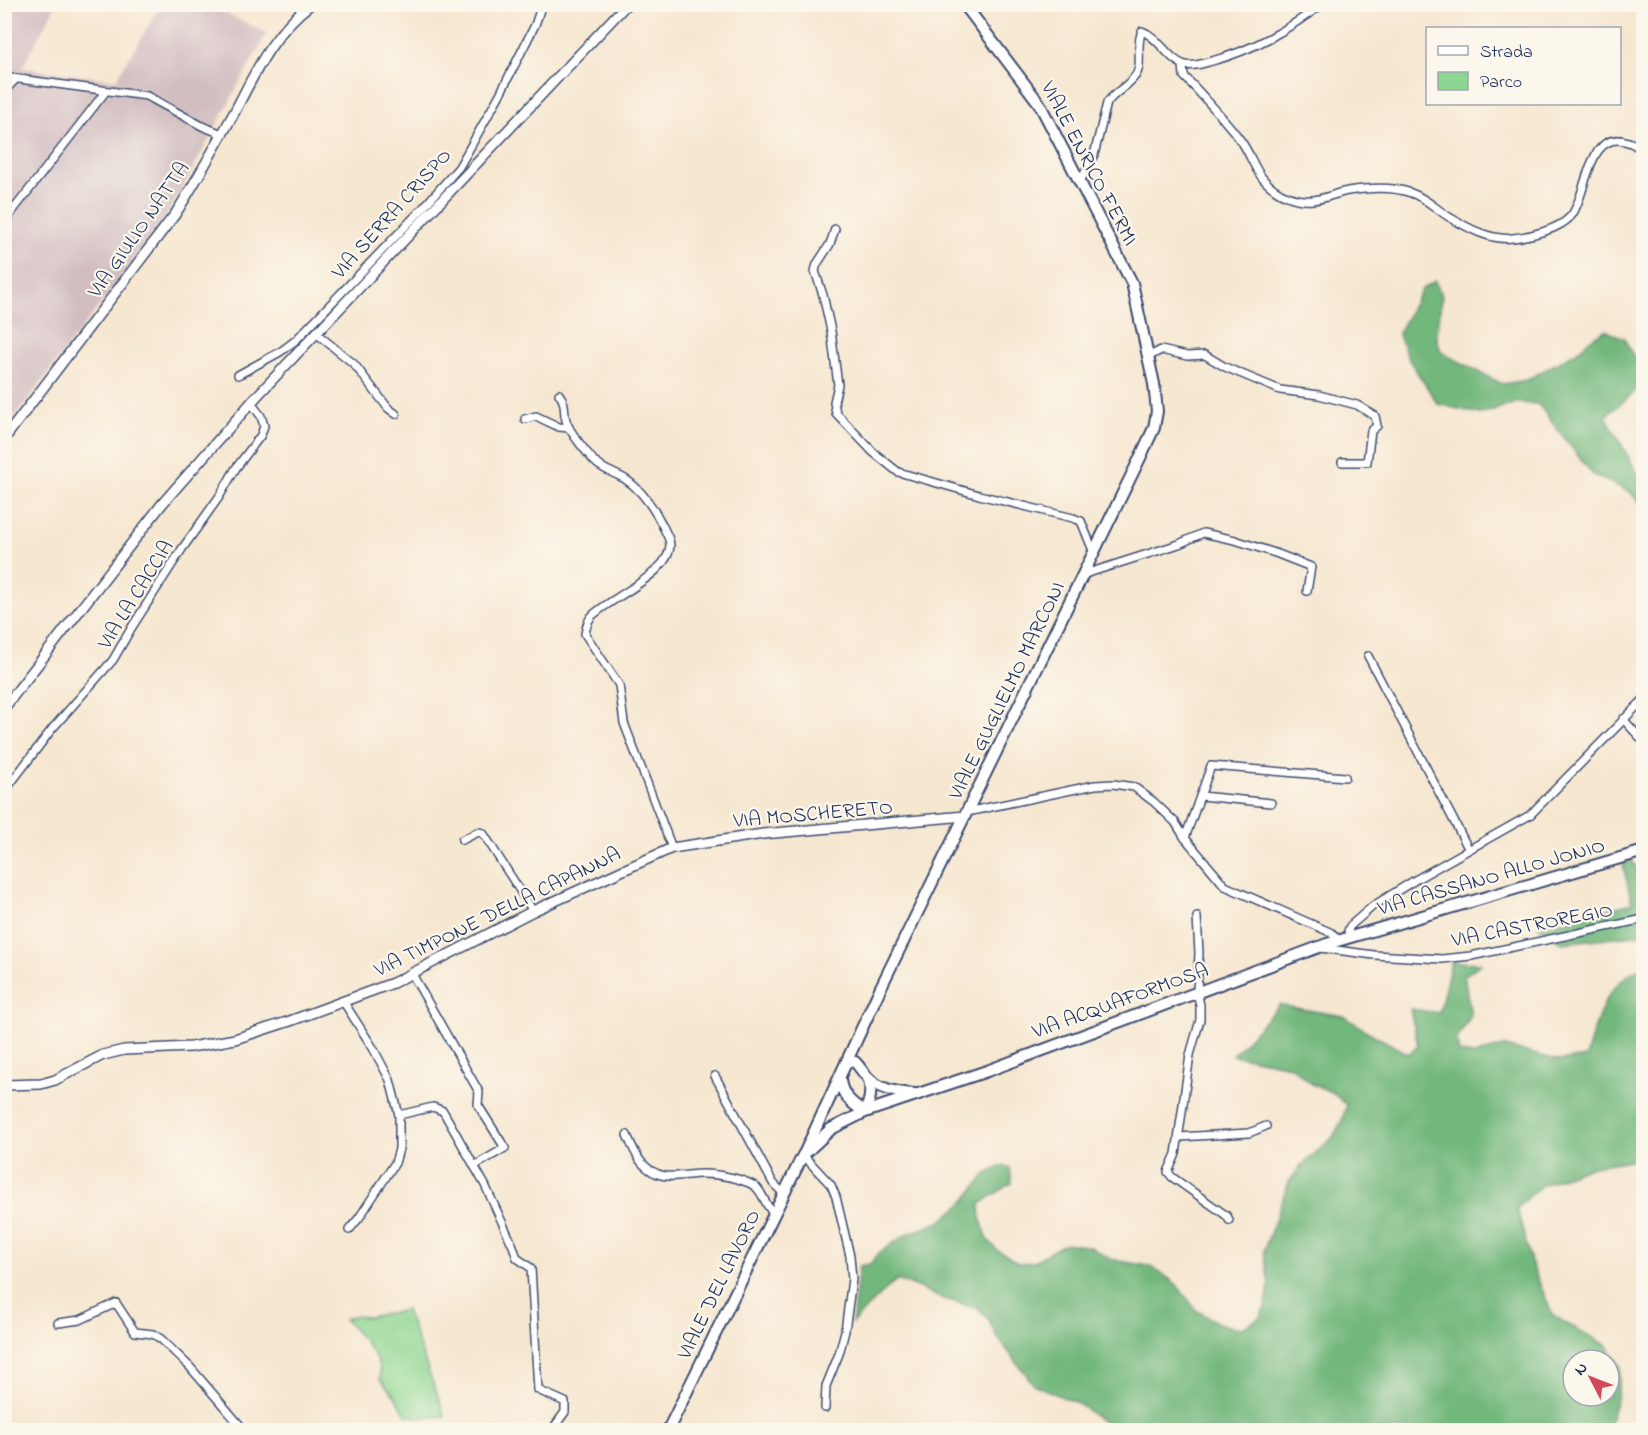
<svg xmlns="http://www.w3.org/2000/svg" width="1648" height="1435" font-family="'Indie Flower',sans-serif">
	<rect width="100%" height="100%" fill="#fbf7ec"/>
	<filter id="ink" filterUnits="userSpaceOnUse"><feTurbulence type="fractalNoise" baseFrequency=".0167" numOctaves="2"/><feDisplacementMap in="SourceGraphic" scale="12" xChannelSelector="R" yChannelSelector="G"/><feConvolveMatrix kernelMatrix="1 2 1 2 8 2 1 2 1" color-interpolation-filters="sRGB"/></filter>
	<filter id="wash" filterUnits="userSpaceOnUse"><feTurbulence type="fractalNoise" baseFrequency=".008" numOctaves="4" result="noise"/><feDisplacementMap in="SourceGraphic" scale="24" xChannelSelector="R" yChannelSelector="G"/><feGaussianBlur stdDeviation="1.35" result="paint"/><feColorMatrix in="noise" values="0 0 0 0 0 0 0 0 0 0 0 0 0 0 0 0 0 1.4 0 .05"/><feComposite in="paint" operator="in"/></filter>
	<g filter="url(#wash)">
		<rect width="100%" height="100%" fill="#f6e7d0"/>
		<polygon fill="#d2bec1" points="5,5 56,5 22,68 116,80 161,5 209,5 267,33 167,216 5,430"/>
		<path fill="#8dd691" stroke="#548278" stroke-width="1.5" d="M406 1310 445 1416 419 1417 406 1415 395 1396 380 1379C383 1357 358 1334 344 1319L352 1316 369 1317Z"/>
		<g fill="#72b77b" stroke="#46736c" stroke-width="1.5" fill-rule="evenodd">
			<polygon points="1435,281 1442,296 1436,336 1441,352 1502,384 1527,380 1575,353 1592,338 1605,330 1624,338 1643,374 1643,385 1606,416 1636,471 1643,479 1643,506 1630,492 1592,474 1538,404 1516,403 1480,414 1438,404 1409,360 1398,333 1422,289"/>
			<polygon points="1631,859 1643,879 1643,934 1562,943 1539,927 1632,903 1623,865"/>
			<path d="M1451 962 1482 963 1464 976 1471 1015 1457 1039 1459 1053 1474 1055 1502 1046 1561 1061 1586 1057C1597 1020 1604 983 1643 967V1158L1593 1166 1542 1185 1517 1208 1531 1262 1552 1314 1567 1324 1607 1345 1621 1367 1617 1399 1607 1430H1114L1077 1403 1034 1385 995 1334 989 1320 978 1308 940 1298 915 1286 896 1280 852 1323 859 1266 870 1264 880 1252 907 1234 940 1222 964 1202 986 1174 1004 1165 1010 1168 1012 1183 980 1204 981 1220 988 1240 997 1250 1019 1263 1033 1262 1066 1243 1091 1247 1110 1259 1153 1267 1176 1284 1196 1310 1222 1325 1243 1328 1259 1318 1266 1305 1269 1286 1264 1250 1289 1182 1301 1166 1333 1137 1343 1118 1346 1105 1332 1092 1312 1084 1291 1066 1233 1055 1280 1004 1289 1007 1344 1016 1363 1029 1408 1054 1418 1046 1410 1009 1439 1013ZM1573 1360H1609V1396H1573Z"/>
		</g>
	</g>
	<g filter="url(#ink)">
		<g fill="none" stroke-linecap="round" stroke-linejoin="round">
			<defs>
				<g id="minor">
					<path d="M1183 65 1184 76C1204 97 1224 118 1241 141 1250 153 1254 169 1264 180 1276 193 1295 202 1313 200 1325 199 1336 193 1348 191 1367 188 1392 186 1411 193 1426 198 1436 209 1449 217 1468 228 1491 241 1513 238 1530 236 1559 230 1571 216 1587 197 1587 127 1628 142 1633 143 1639 148 1644 151"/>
					<polyline points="4,77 147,96 202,126 222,134"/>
					<polyline points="4,91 16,79"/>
					<path d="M1080 182 1094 155 1107 103C1115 91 1131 85 1137 73 1143 61 1135 46 1142 31 1159 37 1168 60 1185 65 1194 67 1204 63 1212 61 1254 50 1288 29 1323 4"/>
					<polyline points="4,222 106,91"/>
					<polyline points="835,229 830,244 817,264 815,271 823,295 831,331 838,385 834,402 836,413 873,452 898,472 979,495 1073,518 1081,521 1094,553"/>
					<polyline points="316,333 354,364 388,408 396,414"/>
					<polyline points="1148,357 1161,350 1187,356 1205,355 1225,367 1280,390 1319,395 1357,405 1375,416 1377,426 1371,431 1367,462 1342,462"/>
					<polyline points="238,375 280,352 296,340 423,208 459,167 499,96 535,25 542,4"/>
					<path d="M559 394C568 406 562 412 567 423 572 436 585 450 594 461 602 470 615 473 625 479 644 491 659 517 668 537 683 569 608 598 591 617 587 622 586 628 585 634L619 685 624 723 672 848"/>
					<polyline points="525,419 536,416 559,427 569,428"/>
					<polyline points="1085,574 1179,544 1203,533 1235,540 1278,554 1311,567 1307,591"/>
					<polyline points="1368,656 1468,848"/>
					<polyline points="1623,719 1644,742"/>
					<polyline points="4,792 52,729 113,660 132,627 182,549 219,497 236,468 261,435 264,426 261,416 251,403"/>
					<polyline points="1201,796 1271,803"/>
					<polyline points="967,812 1095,785 1113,784 1134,787 1154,802 1175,822 1185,838 1225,886 1332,933 1339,941"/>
					<polyline points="1185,838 1211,766 1345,777"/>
					<polyline points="462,840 478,832 483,833 533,911"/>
					<polyline points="1197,917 1199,953 1197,992 1200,1005 1200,1020 1190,1055 1176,1154 1168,1172 1172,1177 1227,1216 1229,1220"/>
					<polyline points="1350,938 1348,931 1350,926 1373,906 1415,880 1530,815 1644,699"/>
					<polyline points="1321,948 1374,955 1442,959 1471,956 1644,919"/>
					<polyline points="412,974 479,1092 478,1105 505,1148 474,1166"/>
					<polyline points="343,1001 373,1048 390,1080 399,1115 399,1149 395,1163 359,1218 349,1230"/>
					<polyline points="715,1076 773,1183 784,1194"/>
					<polyline points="399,1115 433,1107 443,1111 485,1185 513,1246 517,1258 531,1268 538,1390 565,1402 565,1412 552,1430"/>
					<path d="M627 1135C631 1144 636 1156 642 1163 662 1184 679 1174 703 1174 718 1174 740 1178 753 1185 763 1190 764 1205 774 1214"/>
					<polyline points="1179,1137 1249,1133 1266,1126"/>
					<polyline points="803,1155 831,1185 836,1197 850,1256 852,1279 845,1331 839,1354 826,1386 825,1408"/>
					<polyline points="58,1323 80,1320 116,1303 135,1332 153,1334 161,1339 190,1367 244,1430"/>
				</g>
				<g id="tertiary">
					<path d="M4 439 176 213C197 180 215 147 234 113 255 73 273 32 311 4"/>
					<polyline points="4,708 162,504 257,396 627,4"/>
					<polyline points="4,1085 41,1084 55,1080 103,1055 124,1050 191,1047 235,1039 290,1021 393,983 533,911 672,848 763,834 965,816"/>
				</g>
				<g id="secondary">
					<path d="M847 1061 855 1062C860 1067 863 1073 868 1078 880 1090 899 1093 915 1094"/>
					<path d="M840 1079C841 1095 852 1104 865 1112 870 1100 872 1092 869 1079"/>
					<polyline points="804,1154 880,989 1139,460 1154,428 1157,411 1154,384 1132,283 1039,103 964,4"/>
				</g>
				<polyline id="primary" points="668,1430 803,1155 831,1129 865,1112 987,1071 1327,944 1644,851"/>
			</defs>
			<use href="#minor" stroke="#3c4b6f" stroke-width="10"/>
			<use href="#tertiary" stroke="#3c4b6f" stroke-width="12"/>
			<use href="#secondary" stroke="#3c4b6f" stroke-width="14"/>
			<use href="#primary" stroke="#3c4b6f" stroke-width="14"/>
			<use href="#minor" stroke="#fff" stroke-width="7"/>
			<use href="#tertiary" stroke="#fff" stroke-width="9"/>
			<use href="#secondary" stroke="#fff" stroke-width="10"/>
			<use href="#primary" stroke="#fff" stroke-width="10"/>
		</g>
	</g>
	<g text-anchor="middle" stroke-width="4.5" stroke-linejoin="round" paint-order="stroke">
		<g font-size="21" fill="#1b2f5e" stroke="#fbf7ec">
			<text transform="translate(1090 163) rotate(62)" y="7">VIALE ENRICO FERMI</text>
			<text transform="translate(391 213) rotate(-48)" y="7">VIA SERRA CRISPO</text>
			<text transform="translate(138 229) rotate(-55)" y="7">VIA GIULIO NATTA</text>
			<text transform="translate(135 594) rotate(-58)" y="7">VIA LA CACCIA</text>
			<text transform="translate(1006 690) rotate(-64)" y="7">VIALE GUGLIELMO MARCONI</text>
			<text transform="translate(813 813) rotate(-5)" y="7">VIA MOSCHERETO</text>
			<text transform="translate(1491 876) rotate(-16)" y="7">VIA CASSANO ALLO JONIO</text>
			<text transform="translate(497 911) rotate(-26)" y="7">VIA TIMPONE DELLA CAPANNA</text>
			<text transform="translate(1532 924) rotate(-11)" y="7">VIA CASTROREGIO</text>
			<text transform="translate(1120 1000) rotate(-20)" y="7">VIA ACQUAFORMOSA</text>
			<text transform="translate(718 1284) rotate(-64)" y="7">VIALE DEL LAVORO</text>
		</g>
	</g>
	<rect width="1648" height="1435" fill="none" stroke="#fbf7ec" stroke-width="24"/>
	<rect x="1426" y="27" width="195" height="78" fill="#fbf7ec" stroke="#a1a7b3" stroke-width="1.5"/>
	<rect x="1438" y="46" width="30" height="9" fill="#ffffff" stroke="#a1a7b3" stroke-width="1.5"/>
	<text x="1480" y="57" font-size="18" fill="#1b2f5e">Strada</text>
	<rect x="1438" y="72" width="30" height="18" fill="#8dd691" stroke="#a1a7b3" stroke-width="1.5"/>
	<text x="1480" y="87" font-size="18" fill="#1b2f5e">Parco</text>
	<g transform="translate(1591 1378) rotate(312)"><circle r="28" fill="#fbf7ec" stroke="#a1a7b3" stroke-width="1.5"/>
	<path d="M0-4.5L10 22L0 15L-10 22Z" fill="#d1495b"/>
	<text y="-9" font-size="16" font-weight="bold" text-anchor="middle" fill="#1b2f5e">N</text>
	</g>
</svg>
